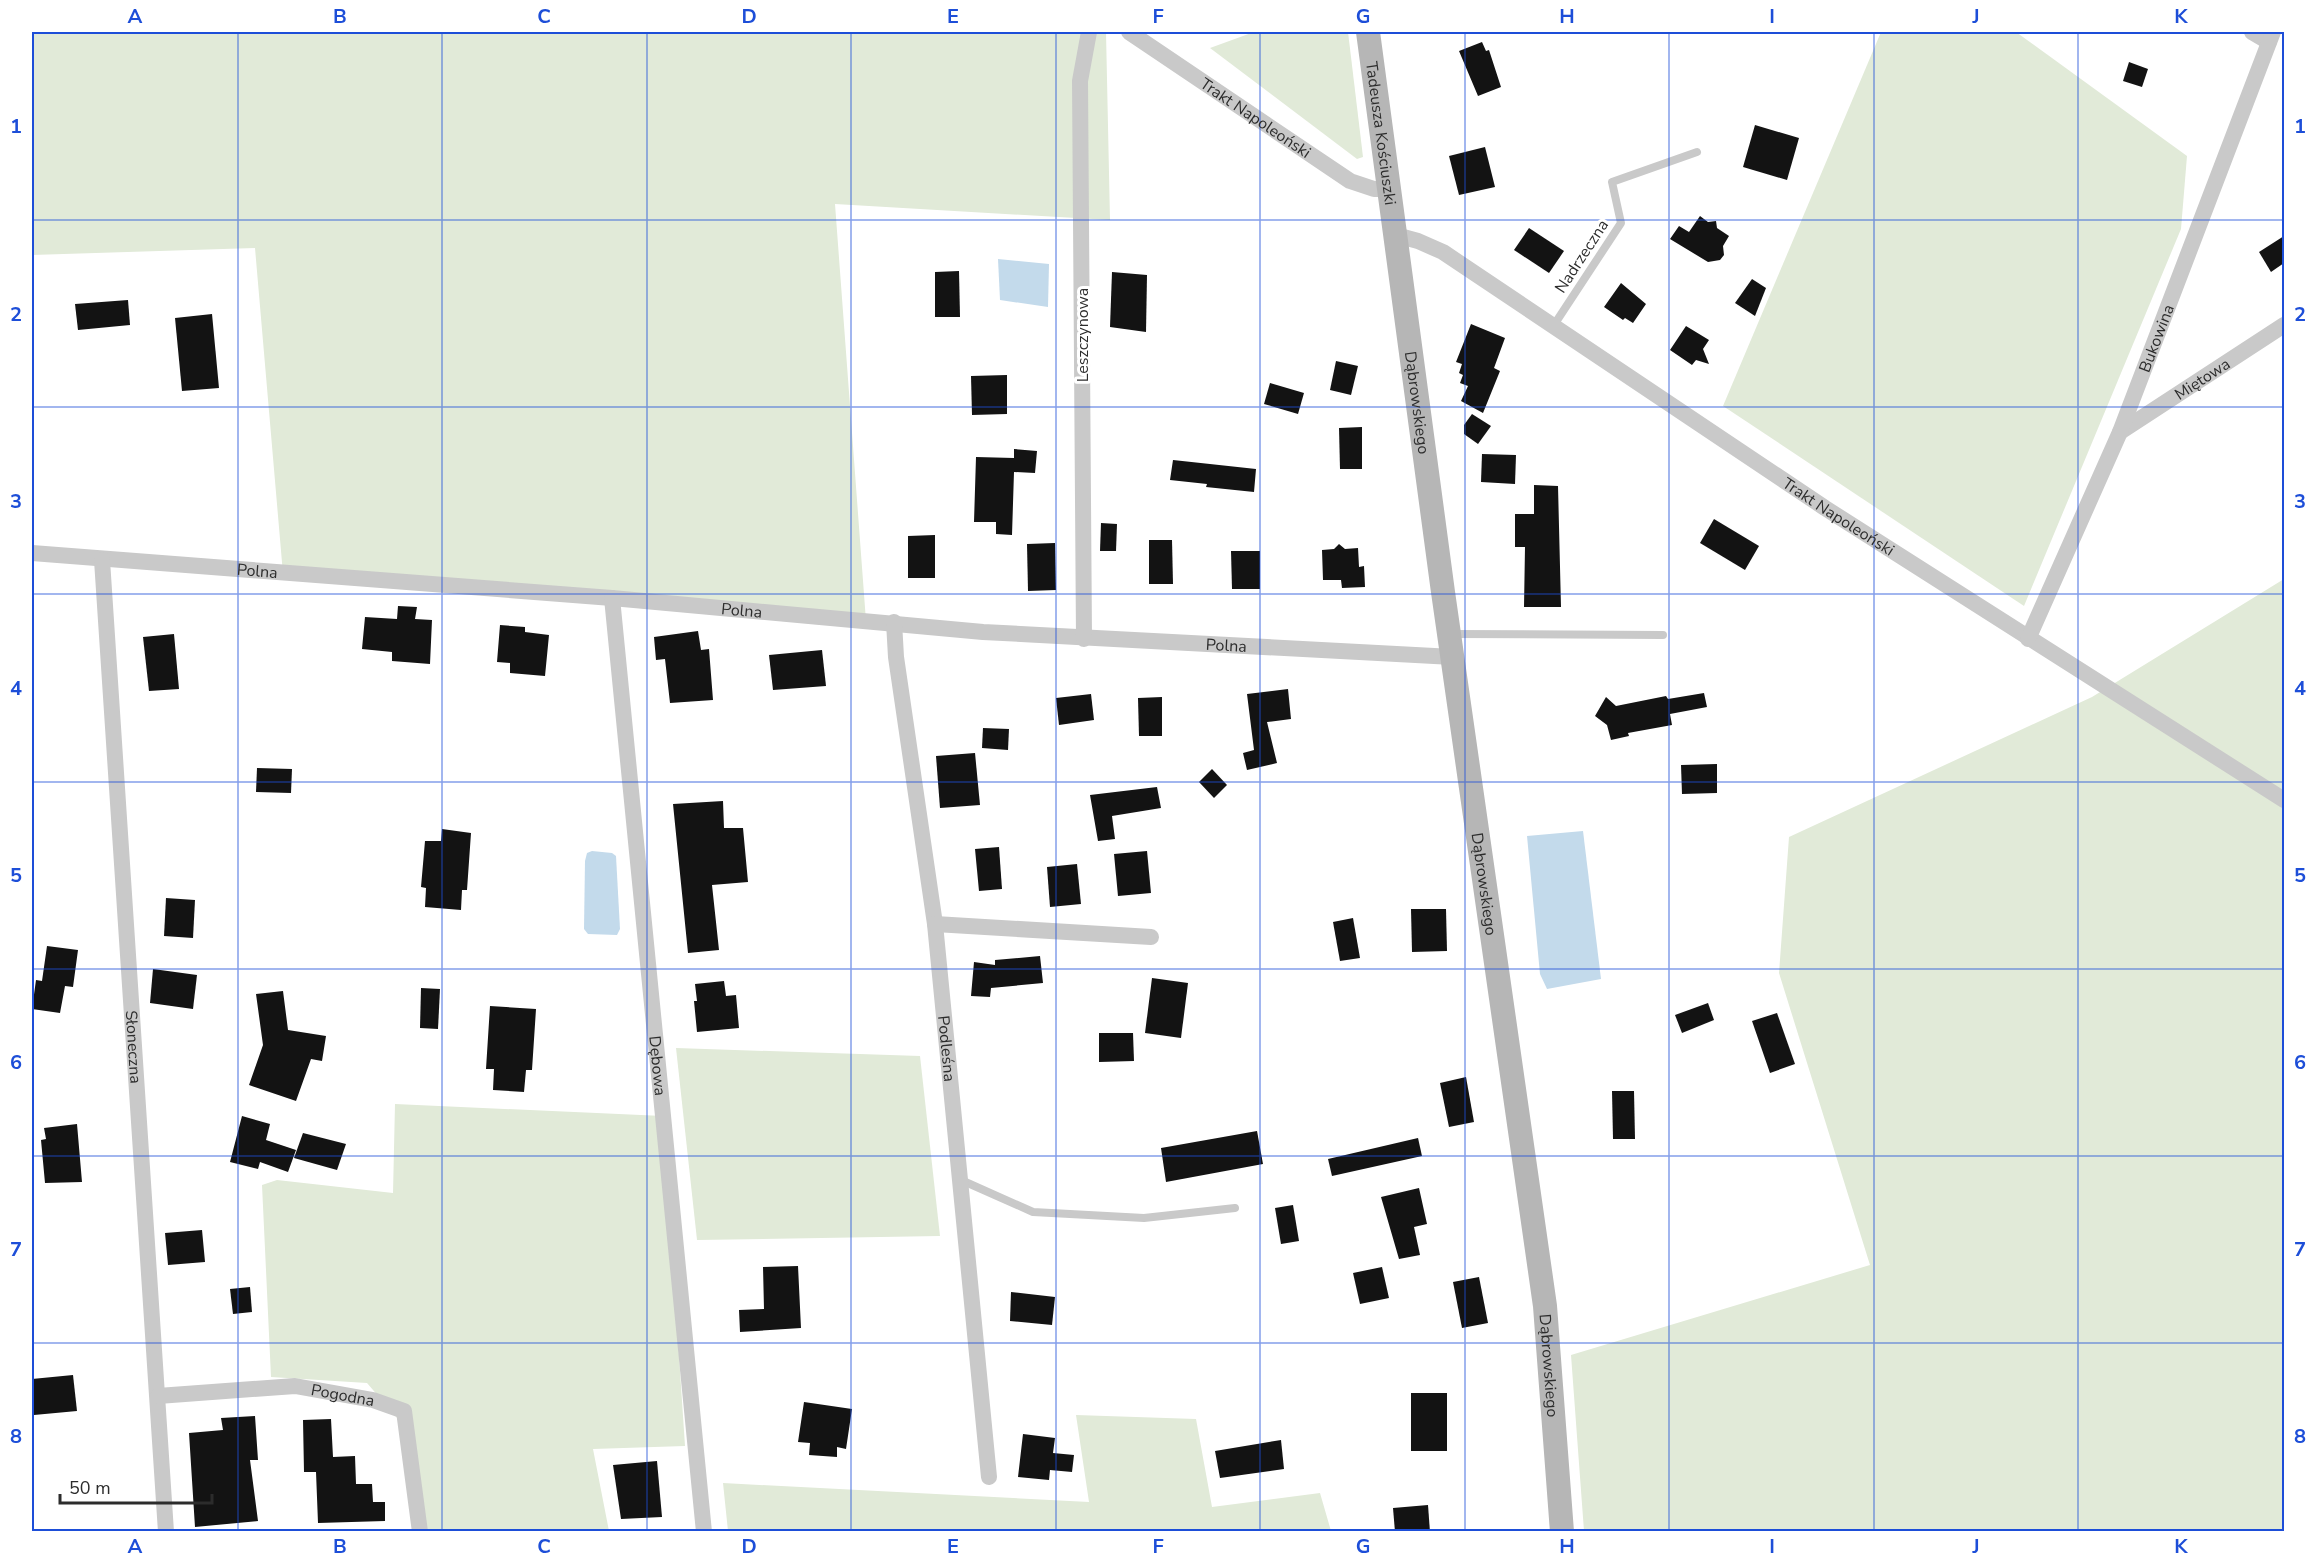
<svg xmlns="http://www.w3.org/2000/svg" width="2316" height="1563" font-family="'Nunito Sans',sans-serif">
	<rect width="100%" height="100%" fill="#fff"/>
	<g fill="#e1ead8">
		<polygon points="32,32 1106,32 1110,220 835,204 866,621 283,574 255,248 32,255"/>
		<polygon points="1254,32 1348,32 1363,157 1357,159 1210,48"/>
		<polygon points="1881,32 2016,32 2187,156 2181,229 2024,606 1723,406"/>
		<polygon points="2284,579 2284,1531 1584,1531 1571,1355 1870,1265 1779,973 1789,837 2092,697"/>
		<polygon points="676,1048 920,1056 940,1236 697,1240"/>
		<polygon points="395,1104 663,1116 685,1446 593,1449 609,1531 422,1531 410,1433 367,1383 271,1377 262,1185 277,1180 393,1193"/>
		<polygon points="1076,1415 1196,1419 1212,1507 1320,1493 1331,1531 728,1531 723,1483 1089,1502"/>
	</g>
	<g fill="#c3daeb">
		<polygon points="998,259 1049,264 1048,307 1000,300"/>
		<polygon points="1583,831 1601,979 1547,989 1540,974 1527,836"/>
		<polygon points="592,851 612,853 616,856 620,929 617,935 588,934 584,929 585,861 587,853"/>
	</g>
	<g fill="#131313">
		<polygon points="1482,42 1486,51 1489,50 1501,87 1478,96 1459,51"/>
		<polygon points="2129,62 2148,69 2142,87 2123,81"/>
		<polygon points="1755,125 1799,138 1787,180 1743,167"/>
		<polygon points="1485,147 1495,187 1459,195 1449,156"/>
		<polygon points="1700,216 1708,222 1716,221 1717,228 1729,236 1723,246 1724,255 1720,260 1708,262 1670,239 1679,226 1689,232"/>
		<polygon points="1529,228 1564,251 1549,273 1514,250"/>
		<polygon points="2284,236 2284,263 2271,272 2259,252"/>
		<polygon points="959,271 960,317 935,317 935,272"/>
		<polygon points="1112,272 1147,275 1146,332 1110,327"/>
		<polygon points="1752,279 1766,288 1755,316 1735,303"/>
		<polygon points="1621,283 1646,304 1633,323 1625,318 1623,320 1604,307"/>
		<polygon points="128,300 130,325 78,330 75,304"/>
		<polygon points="212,314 219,388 182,391 175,318"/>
		<polygon points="1471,324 1505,338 1494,368 1500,371 1483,413 1461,401 1468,386 1460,383 1463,375 1459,373 1462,364 1456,362"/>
		<polygon points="1686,326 1709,340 1703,349 1709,364 1696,360 1692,365 1670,350"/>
		<polygon points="1336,361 1358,366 1351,395 1330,390"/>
		<polygon points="1007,375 1007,414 972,415 971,376"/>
		<polygon points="1270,383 1304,393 1298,414 1264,404"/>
		<polygon points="1472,414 1491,426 1478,444 1464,434 1464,425"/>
		<polygon points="1362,427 1362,469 1340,469 1339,428"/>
		<polygon points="1014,449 1037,451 1035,473 1014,472 1012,535 996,534 996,522 974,522 976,457 1014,458"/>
		<polygon points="1482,454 1516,455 1515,484 1481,482"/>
		<polygon points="1173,460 1256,469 1254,492 1206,487 1207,484 1170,480"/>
		<polygon points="1534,485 1558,486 1561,607 1524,607 1525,547 1515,547 1515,514 1534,514"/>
		<polygon points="1714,519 1759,546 1745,570 1700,543"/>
		<polygon points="1101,523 1117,524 1116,551 1100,551"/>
		<polygon points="935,535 935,578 908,578 908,536"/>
		<polygon points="1149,540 1172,540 1173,584 1149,584"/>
		<polygon points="1055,543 1056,590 1028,591 1027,544"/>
		<polygon points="1339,544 1345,549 1358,548 1359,567 1364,566 1365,587 1342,588 1341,580 1323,580 1322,550 1334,549"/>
		<polygon points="1231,551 1260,551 1260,589 1232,589"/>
		<polygon points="398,606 417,607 415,619 432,620 430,664 392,661 392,652 362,649 365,617 397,619"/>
		<polygon points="500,625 525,627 525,632 549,635 545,676 510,673 510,663 497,662"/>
		<polygon points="698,631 701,650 709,649 713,700 670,703 665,659 656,660 654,637"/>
		<polygon points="174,634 179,689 149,691 143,637"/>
		<polygon points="822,650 826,686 773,690 769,655"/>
		<polygon points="1288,689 1291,719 1267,722 1277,763 1247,770 1243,753 1254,750 1247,694"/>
		<polygon points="1704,693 1707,707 1670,714 1672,725 1628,733 1629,736 1611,740 1607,725 1595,716 1606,697 1616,706 1666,696 1668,699"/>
		<polygon points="1091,694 1094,720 1059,725 1056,698"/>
		<polygon points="1162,697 1162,736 1139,736 1138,698"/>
		<polygon points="983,728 1009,729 1008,750 982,748"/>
		<polygon points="975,753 980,805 940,808 936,756"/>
		<polygon points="1717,764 1717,793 1682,794 1681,765"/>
		<polygon points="257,768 292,769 291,793 256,792"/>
		<polygon points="1212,769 1227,785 1214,798 1199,782"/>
		<polygon points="1157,787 1161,808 1112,816 1115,839 1098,841 1090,795"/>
		<polygon points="723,801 724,828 743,828 748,882 712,885 719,950 688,953 673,804"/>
		<polygon points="442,829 471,833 467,890 462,890 461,910 425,907 426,888 421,887 425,841 441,841"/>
		<polygon points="999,847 1002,889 979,891 975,849"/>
		<polygon points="1147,851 1151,893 1118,896 1114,854"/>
		<polygon points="1077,864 1081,904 1050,907 1047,867"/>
		<polygon points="166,898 195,900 193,938 164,936"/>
		<polygon points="1411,909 1446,909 1447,951 1412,952"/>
		<polygon points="1353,918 1360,958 1340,961 1333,922"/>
		<polygon points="47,946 78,950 73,987 65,986 60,1013 32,1009 36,980 42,981"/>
		<polygon points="1040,956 1043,983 991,988 990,997 971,996 974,962 995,965 995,960"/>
		<polygon points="153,969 197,975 193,1009 150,1003"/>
		<polygon points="1152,978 1188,983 1181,1038 1145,1033"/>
		<polygon points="724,981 726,996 736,995 739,1028 697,1032 694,1001 697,1001 695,984"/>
		<polygon points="421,988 440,989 438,1029 420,1028"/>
		<polygon points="283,991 288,1030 326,1036 322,1061 311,1059 296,1101 249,1085 263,1045 256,994"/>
		<polygon points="1708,1003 1714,1020 1682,1033 1675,1015"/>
		<polygon points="490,1006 536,1009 532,1070 526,1070 524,1092 493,1090 494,1069 486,1069"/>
		<polygon points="1777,1013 1795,1064 1770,1073 1752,1021"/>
		<polygon points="1099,1033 1133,1033 1134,1061 1099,1062"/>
		<polygon points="1466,1077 1474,1122 1449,1127 1440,1083"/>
		<polygon points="1612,1091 1634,1091 1635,1139 1613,1139"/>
		<polygon points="242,1116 270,1124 266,1140 296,1150 288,1172 260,1162 258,1169 230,1162"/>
		<polygon points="77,1124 82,1182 45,1183 41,1140 46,1139 44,1128"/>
		<polygon points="1257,1131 1263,1164 1166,1182 1161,1148"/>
		<polygon points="303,1133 346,1144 337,1170 294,1158"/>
		<polygon points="1418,1138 1422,1156 1332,1176 1328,1159"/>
		<polygon points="1419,1188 1427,1224 1414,1227 1420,1255 1399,1259 1381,1197"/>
		<polygon points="1293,1205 1299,1241 1281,1244 1275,1208"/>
		<polygon points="202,1230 205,1262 168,1265 165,1233"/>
		<polygon points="798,1266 801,1328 740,1332 739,1310 764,1309 763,1267"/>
		<polygon points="1382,1267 1389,1298 1360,1304 1353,1273"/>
		<polygon points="1479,1277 1488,1323 1462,1328 1453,1282"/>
		<polygon points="250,1287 252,1312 233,1314 230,1289"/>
		<polygon points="1011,1292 1055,1297 1052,1325 1010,1321"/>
		<polygon points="73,1375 77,1411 34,1415 32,1379"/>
		<rect x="1411" y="1393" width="36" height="58"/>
		<polygon points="804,1402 852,1409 846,1449 837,1447 837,1457 809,1455 810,1443 798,1442"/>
		<polygon points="255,1416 258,1460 250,1460 258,1521 195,1527 189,1433 223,1430 221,1418"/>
		<polygon points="331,1419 333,1457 355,1456 356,1484 372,1484 373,1502 385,1502 385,1521 318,1523 316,1472 304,1472 303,1420"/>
		<polygon points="1023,1434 1055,1438 1053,1453 1074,1455 1072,1472 1050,1470 1049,1480 1018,1477"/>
		<polygon points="1281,1440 1284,1469 1220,1478 1215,1451"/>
		<polygon points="657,1461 662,1517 621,1519 613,1465"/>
		<polygon points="1428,1505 1430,1532 1395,1532 1393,1508"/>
	</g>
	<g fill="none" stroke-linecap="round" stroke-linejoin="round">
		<g stroke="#c9c9c9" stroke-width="8">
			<polyline points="1554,325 1621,223 1612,182 1697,152"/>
			<polyline points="1450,634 1663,635"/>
			<polyline points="961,1180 1033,1212 1144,1218 1235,1208"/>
		</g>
		<g stroke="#c9c9c9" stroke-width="16">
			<path id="s1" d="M1129 32 1350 181 1374 189H1388"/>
			<polyline points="2252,32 2269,42"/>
			<path id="s2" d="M1396 235 1418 241 1443 252 1825 508 2284 800"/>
			<path id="s3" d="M2120 432 2284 325"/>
			<path id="s4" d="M32 553 612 598 983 632 1453 657"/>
			<path id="s5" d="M102 560 166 1532"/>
			<path id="s6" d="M612 598 704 1532"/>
			<path id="s7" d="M894 622 896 657 935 924 989 1477"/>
			<polyline points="1084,639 1080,81 1089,32"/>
			<path id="s8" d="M2028 639 2120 432 2273 32"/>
			<polyline points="935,924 1151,937"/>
			<path id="s9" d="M158 1396 295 1386 373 1400 404 1411 420 1532"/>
		</g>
		<path stroke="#b6b6b6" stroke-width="24" id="s10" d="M1368 32 1443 592 1545 1306 1562 1532"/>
	</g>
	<path fill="none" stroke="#1d4ed8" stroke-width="1.5" stroke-opacity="0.55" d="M238 32V1532M442 32V1532M647 32V1532M851 32V1532M1056 32V1532M1260 32V1532M1465 32V1532M1669 32V1532M1874 32V1532M2078 32V1532M32 220H2284M32 407H2284M32 594H2284M32 782H2284M32 969H2284M32 1156H2284M32 1343H2284"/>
	<g text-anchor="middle" stroke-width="6" stroke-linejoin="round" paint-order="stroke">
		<g font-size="16" fill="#2c2c2c" stroke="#fff">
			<text dy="6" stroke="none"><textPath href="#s1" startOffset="153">Trakt Napoleoński</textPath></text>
			<text dy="6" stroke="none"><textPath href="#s10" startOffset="102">Tadeusza Kościuszki</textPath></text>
			<text transform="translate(1581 256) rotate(-57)" y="6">Nadrzeczna</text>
			<text transform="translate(1082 335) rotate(-90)" y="6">Leszczynowa</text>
			<text dy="6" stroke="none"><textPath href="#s8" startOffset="327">Bukowina</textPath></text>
			<text dy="6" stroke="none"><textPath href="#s3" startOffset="98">Miętowa</textPath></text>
			<text dy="6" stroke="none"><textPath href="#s10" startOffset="374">Dąbrowskiego</textPath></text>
			<text dy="6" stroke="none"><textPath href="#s2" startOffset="526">Trakt Napoleoński</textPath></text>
			<text dy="6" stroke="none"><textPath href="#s4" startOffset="226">Polna</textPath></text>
			<text dy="6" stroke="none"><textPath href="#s4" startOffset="712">Polna</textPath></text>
			<text dy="6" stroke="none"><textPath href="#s4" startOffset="1198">Polna</textPath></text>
			<text dy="6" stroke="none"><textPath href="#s10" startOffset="860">Dąbrowskiego</textPath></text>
			<text dy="6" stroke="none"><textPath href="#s5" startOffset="488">Słoneczna</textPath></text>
			<text dy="6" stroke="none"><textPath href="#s7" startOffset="430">Podleśna</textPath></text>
			<text dy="6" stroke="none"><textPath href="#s6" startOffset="470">Dębowa</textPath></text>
			<text dy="6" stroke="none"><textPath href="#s10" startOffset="1346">Dąbrowskiego</textPath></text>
			<text dy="6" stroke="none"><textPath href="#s9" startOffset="186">Pogodna</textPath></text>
		</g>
	</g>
	<rect width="2316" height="1563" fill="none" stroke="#ffffff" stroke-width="66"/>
	<path d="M60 1494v9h152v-9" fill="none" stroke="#2c2c2c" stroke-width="3"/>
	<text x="69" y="1494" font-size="18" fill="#2c2c2c" stroke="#ffffff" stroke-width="4.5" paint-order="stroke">50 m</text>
	<rect x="33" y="33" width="2250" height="1497" fill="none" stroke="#1d4ed8" stroke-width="2"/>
	<g font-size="20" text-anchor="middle" font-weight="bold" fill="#1d4ed8">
		<text x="135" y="23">A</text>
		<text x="340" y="23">B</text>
		<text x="544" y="23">C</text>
		<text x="749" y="23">D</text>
		<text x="953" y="23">E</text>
		<text x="1158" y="23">F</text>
		<text x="1363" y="23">G</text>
		<text x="1567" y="23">H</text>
		<text x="1772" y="23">I</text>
		<text x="1976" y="23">J</text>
		<text x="2181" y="23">K</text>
		<text x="16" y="133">1</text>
		<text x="2300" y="133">1</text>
		<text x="16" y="321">2</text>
		<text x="2300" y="321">2</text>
		<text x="16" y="508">3</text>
		<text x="2300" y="508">3</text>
		<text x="16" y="695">4</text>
		<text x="2300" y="695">4</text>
		<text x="16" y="882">5</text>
		<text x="2300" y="882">5</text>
		<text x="16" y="1069">6</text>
		<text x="2300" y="1069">6</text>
		<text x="16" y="1256">7</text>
		<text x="2300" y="1256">7</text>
		<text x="16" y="1443">8</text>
		<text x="2300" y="1443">8</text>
		<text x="135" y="1553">A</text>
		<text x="340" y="1553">B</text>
		<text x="544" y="1553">C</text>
		<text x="749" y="1553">D</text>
		<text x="953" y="1553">E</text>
		<text x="1158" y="1553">F</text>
		<text x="1363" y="1553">G</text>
		<text x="1567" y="1553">H</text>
		<text x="1772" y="1553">I</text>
		<text x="1976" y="1553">J</text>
		<text x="2181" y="1553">K</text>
	</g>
</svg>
